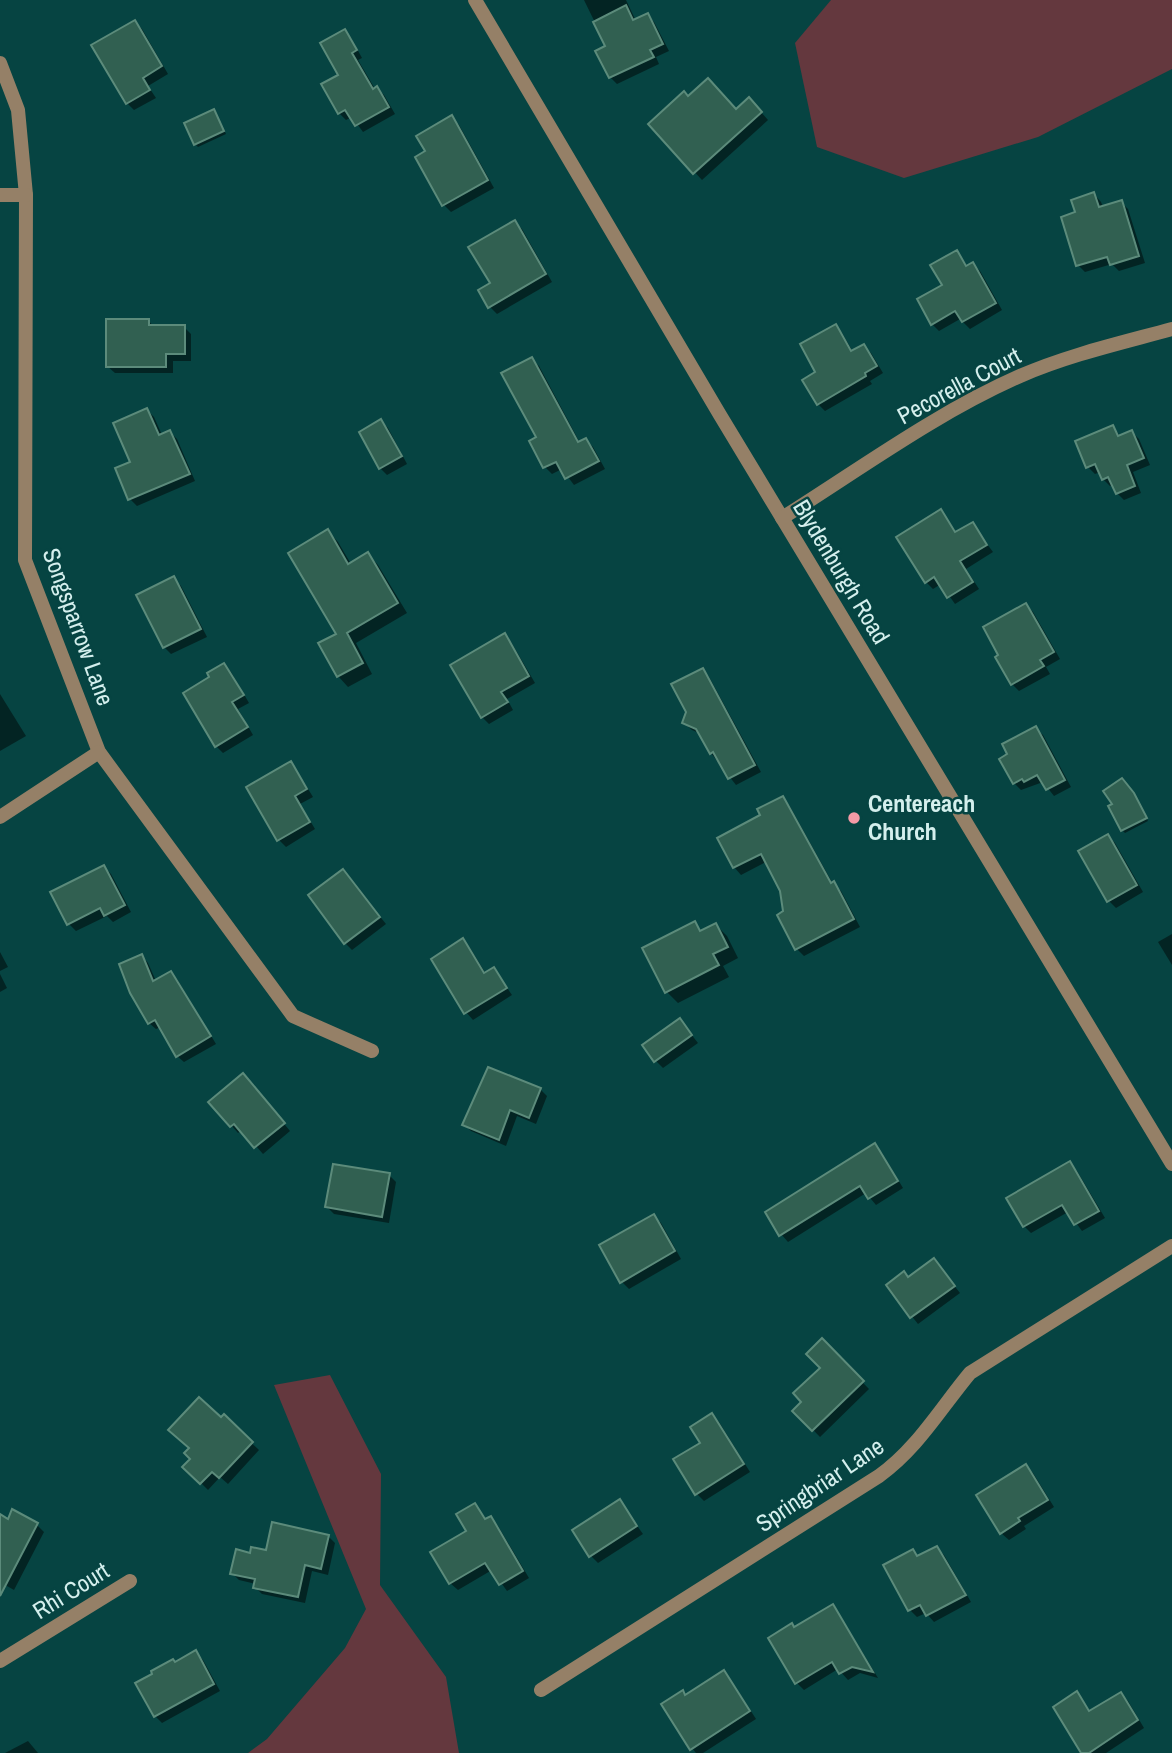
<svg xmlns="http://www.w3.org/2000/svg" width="1172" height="1753" font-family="'Archivo Narrow',sans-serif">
	<rect width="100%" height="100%" fill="#064442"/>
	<g fill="#64383e">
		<polygon points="831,0 1172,0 1172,69 1038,137 904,178 817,147 795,43"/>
		<polygon points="330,1375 381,1474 380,1585 446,1677 459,1753 248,1753 267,1739 345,1648 366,1609 274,1385"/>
	</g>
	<g fill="#0007">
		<polygon points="584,0 626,0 636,21 647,15 654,22 669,51 656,57 659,64 617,84 610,77 607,47"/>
		<polygon points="135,22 142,29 168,74 148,86 156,98 134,110 127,103"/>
		<polygon points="344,31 351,38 362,58 358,60 375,89 377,88 384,95 395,114 363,132 352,117 346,120 339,113"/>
		<polygon points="688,98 736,111 749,99 768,120 702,180 650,124"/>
		<polygon points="214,111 226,134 198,147 195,144"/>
		<polygon points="452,118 459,125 494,188 451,212 444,205 427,152"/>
		<polygon points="1094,194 1101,202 1103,207 1121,202 1128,209 1145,263 1119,271 1112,264 1085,272 1078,265 1077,214"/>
		<polygon points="514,222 522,229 552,282 497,314 490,307 492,284"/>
		<polygon points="957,252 968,267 973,264 980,271 1002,310 970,329 960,319 939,331 932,324"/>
		<polygon points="148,320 154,327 184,327 191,334 191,361 173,361 173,373 115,373 107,366"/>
		<polygon points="835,326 842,333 853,352 864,346 871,353 883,373 870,381 872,384 825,411 818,404 818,372"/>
		<polygon points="531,359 539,366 580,443 586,440 593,447 605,469 574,485 562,469 552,474 545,467 531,442 538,438"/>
		<polygon points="147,410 154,417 162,435 170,432 177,439 195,481 137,506 130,499 117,469 132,463"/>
		<polygon points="381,421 388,428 407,464 387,475 380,468"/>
		<polygon points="1113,427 1121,437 1132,432 1139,439 1150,465 1133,472 1141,493 1124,500 1117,493 1113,484 1110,486 1103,479 1100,472 1095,474 1088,467 1077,442"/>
		<polygon points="941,512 957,533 972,524 993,552 966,569 979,589 955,604 941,584 933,589 926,582"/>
		<polygon points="328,531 338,542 351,564 368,554 378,565 407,613 356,643 372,674 348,687 338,676 339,635"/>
		<polygon points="173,578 181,586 207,637 171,654 164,647"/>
		<polygon points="1026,605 1033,612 1060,659 1046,667 1050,674 1019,691 1012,684"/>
		<polygon points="504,635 511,642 535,683 507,699 513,710 489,724 482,717"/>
		<polygon points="224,665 231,672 249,703 238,709 253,735 223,753 216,746 212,678"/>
		<polygon points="702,670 709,677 761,772 736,785 711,753 701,734 692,730 684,723"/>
		<polygon points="0,694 26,736 0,751"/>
		<polygon points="1035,728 1043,735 1071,787 1054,796 1043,782 1021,790 1014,783"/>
		<polygon points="290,763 297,771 313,797 300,804 315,829 286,847 278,839"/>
		<polygon points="782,798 789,805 833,884 841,891 860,927 804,956 797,949 785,912 782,890 766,862 741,875 734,867 719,838 763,816"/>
		<polygon points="1136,798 1148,821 1125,833 1122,830"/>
		<polygon points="1108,836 1115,843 1143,892 1116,908 1109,901"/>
		<polygon points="104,867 111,874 131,912 113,922 107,916 76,931 69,924 53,893"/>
		<polygon points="343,871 386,924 352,950 345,943"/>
		<polygon points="694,923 703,932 716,925 727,936 738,958 723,966 729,977 678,1003 667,992"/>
		<polygon points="1172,934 1172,965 1158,942"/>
		<polygon points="463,941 470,948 486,974 494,969 512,995 473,1020 466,1012"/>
		<polygon points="0,952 8,967 0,971"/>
		<polygon points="142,956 148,963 156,981 171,973 177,979 216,1044 184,1062 177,1056 161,1027 156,1029 149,1023"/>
		<polygon points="0,974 7,988 0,992"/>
		<polygon points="680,1020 698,1043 663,1068 656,1061"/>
		<polygon points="250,1082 290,1131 263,1154 242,1130 238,1133 211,1102"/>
		<polygon points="540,1089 547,1096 536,1124 517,1116 506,1146 471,1131 464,1124"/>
		<polygon points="875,1146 882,1153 903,1188 876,1205 866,1193 788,1242 781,1234"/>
		<polygon points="1070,1164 1077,1171 1105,1218 1082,1231 1068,1212 1031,1233 1024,1226 1008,1199"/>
		<polygon points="389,1175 396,1182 389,1223 334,1214 327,1207"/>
		<polygon points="654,1216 661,1223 681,1259 629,1289 622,1282"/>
		<polygon points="934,1260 960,1293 918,1324 888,1286 909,1279"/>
		<polygon points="822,1341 869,1389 820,1437 795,1411 804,1402 822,1368"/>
		<polygon points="712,1415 719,1422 750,1472 704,1501 697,1494 702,1443"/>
		<polygon points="224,1417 259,1450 228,1484 220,1477 208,1490 185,1467"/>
		<polygon points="1026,1466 1033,1473 1054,1507 1024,1526 1026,1529 1009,1540 1001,1533"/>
		<polygon points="620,1502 643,1534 598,1563 591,1556"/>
		<polygon points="475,1505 487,1520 491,1518 498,1526 529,1578 507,1591 492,1570 458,1590 450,1583"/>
		<polygon points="13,1512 37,1525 44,1532 14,1590 0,1582 0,1517 8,1521"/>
		<polygon points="328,1536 335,1543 328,1575 312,1571 305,1603 262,1594 255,1587 256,1584 239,1580 232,1573 251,1555"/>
		<polygon points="937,1548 944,1555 971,1602 934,1622 926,1613 917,1617 910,1610 885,1566 913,1551 919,1557"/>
		<polygon points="832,1607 839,1614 878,1678 860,1673 848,1680 838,1669 804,1690 797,1683 795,1629"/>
		<polygon points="196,1653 203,1660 220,1691 162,1723 155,1716 137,1684"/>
		<polygon points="724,1673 731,1680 756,1719 703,1753 696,1753 692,1748"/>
		<polygon points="1077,1694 1091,1712 1121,1694 1128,1701 1144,1728 1106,1753 1083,1753"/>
		<polygon points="28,1741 38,1753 5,1753"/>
	</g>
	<g fill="#316051" stroke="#5c8b7b" stroke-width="2">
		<polygon points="626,5 633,20 648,13 663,44 650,50 654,57 609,78 595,51 605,46 593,22"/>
		<polygon points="135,20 162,66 143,78 150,90 126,104 91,45"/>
		<polygon points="345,29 357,50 352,53 373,89 377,86 389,107 355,126 345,110 338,114 321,84 338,75 320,43"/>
		<polygon points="708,78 736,109 749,97 762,112 693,174 648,124 684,91 688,96"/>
		<polygon points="214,109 224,131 194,145 184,123"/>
		<polygon points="452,115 488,180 442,206 415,157 425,151 416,136"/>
		<polygon points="1094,192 1099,207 1122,200 1139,256 1110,265 1107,257 1076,266 1061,217 1075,212 1071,200"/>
		<polygon points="515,220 546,274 488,308 478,290 490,283 468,247"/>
		<polygon points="957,250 966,266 973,262 996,303 962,322 955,311 931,325 917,299 942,285 930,265"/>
		<polygon points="106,319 149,319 149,325 185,325 185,354 166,354 166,367 106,367"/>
		<polygon points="836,324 851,351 864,344 877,366 865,373 866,376 817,405 802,380 815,372 800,344"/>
		<polygon points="532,357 578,442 586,438 599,461 565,479 556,462 543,468 529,441 536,437 501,373"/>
		<polygon points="147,408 159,435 170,430 190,474 128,500 115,468 130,462 113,423"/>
		<polygon points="381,419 402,456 379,469 359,432"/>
		<polygon points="1113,425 1118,436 1132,430 1144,458 1127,465 1135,486 1116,494 1108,477 1102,480 1095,464 1086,468 1075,441"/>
		<polygon points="941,509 955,532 973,522 987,545 960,561 973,582 947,598 934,577 925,583 896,537"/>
		<polygon points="328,529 348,564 368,552 398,603 347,633 363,663 337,677 318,643 336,634 288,553"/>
		<polygon points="174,576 201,629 163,648 136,595"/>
		<polygon points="1026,603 1054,652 1040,660 1044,666 1011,685 995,657 998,655 983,627"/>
		<polygon points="505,633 529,676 501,692 508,702 481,718 450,665"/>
		<polygon points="224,663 244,695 232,702 248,727 215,747 183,693 209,677 207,673"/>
		<polygon points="703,668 755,765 728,779 713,752 710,754 696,729 682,723 686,712 671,684"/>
		<polygon points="1036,726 1065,780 1046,790 1037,775 1024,782 1022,779 1013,784 999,759 1007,754 1002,744"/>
		<polygon points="291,761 307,789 295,796 310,822 277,841 246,787"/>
		<polygon points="1122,778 1134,793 1147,818 1121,831 1108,806 1112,804 1103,791"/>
		<polygon points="783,796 831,883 834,881 854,919 795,950 777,915 783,911 780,891 761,854 733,868 717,838 760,815 757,809"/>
		<polygon points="1108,834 1137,885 1107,902 1078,851"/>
		<polygon points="104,865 125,905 104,916 100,908 67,925 50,892"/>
		<polygon points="343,869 380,917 344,944 308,895"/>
		<polygon points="695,921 700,931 716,923 728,947 713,954 719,965 665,993 642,948"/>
		<polygon points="463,938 484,973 494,967 507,988 464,1014 431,959"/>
		<polygon points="142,954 153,981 171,971 211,1036 176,1057 155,1020 148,1024 130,993 119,964"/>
		<polygon points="680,1018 692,1035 654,1062 642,1045"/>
		<polygon points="488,1067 541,1088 529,1118 510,1110 499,1140 462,1125"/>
		<polygon points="243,1073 285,1123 254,1148 234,1124 230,1127 208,1102"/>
		<polygon points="875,1143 898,1181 868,1199 860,1186 779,1236 765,1212"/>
		<polygon points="1070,1161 1099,1211 1074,1225 1062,1205 1023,1227 1006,1198"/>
		<polygon points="333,1164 390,1173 382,1217 325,1207"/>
		<polygon points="654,1214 675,1251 620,1283 599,1245"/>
		<polygon points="934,1258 955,1286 910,1318 886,1285 904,1271 908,1277"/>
		<polygon points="822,1338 864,1381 812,1431 792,1411 801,1402 793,1393 820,1368 806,1354"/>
		<polygon points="199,1397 221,1417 224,1414 253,1442 219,1478 212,1472 200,1484 182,1467 190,1459 184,1453 189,1448 168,1430"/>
		<polygon points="712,1413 744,1464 695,1495 673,1459 700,1443 690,1427"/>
		<polygon points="1026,1464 1048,1500 1018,1518 1020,1521 1000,1534 976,1495"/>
		<polygon points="620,1499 637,1526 589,1557 572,1530"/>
		<polygon points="475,1503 485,1519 491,1516 523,1571 499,1585 485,1563 449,1584 430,1552 466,1531 456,1514"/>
		<polygon points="12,1509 38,1523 0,1596 0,1514 8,1519"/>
		<polygon points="272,1522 329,1535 321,1569 305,1565 298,1597 253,1588 255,1579 230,1574 236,1549 250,1553 251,1547 266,1550"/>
		<polygon points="937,1546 966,1595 926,1616 920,1605 908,1611 883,1565 913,1549 917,1556"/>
		<polygon points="833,1604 873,1672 852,1667 839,1674 832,1662 795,1684 768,1638 792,1623 794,1627"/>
		<polygon points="196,1650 214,1684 154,1717 135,1683 152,1674 151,1671 173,1659 175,1662"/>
		<polygon points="724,1670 750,1711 690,1750 661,1704 683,1690 685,1695"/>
		<polygon points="1077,1691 1089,1711 1121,1692 1138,1720 1089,1753 1081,1753 1053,1707"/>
	</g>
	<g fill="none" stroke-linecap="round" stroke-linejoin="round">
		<g stroke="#958067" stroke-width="14">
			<polyline points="475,0 720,415 1172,1164"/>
			<polyline points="0,63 18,110 26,195 25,560 99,752 293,1016 372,1051"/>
			<polyline points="0,195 26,195"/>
			<path d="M782 518C860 469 936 413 1020 376 1068 355 1121 343 1172 329"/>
			<polyline points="0,817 99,752"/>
			<polyline points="0,1661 130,1581"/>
			<path d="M541 1690 879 1476C917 1449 940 1409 970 1373L1172 1246"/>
		</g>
	</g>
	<circle fill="#f49aa6" stroke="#064442" stroke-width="2.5" cx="854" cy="818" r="7"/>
	<g text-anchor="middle" stroke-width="5" stroke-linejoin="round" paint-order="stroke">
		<g font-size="24" fill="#d4efed" stroke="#064442">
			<text transform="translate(959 386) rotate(-28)" y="8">Pecorella Court</text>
			<text transform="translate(841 572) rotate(59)" y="8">Blydenburgh Road</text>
			<text transform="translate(78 627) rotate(70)" y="8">Songsparrow Lane</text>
			<text transform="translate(820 1485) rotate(-34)" y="8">Springbriar Lane</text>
			<text transform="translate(71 1591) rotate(-32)" y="8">Rhi Court</text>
		</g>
		<g font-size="24" font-weight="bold" fill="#d4efed" stroke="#064442" text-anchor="start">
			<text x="868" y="812">Centereach<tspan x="868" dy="28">Church</tspan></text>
		</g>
	</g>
</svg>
